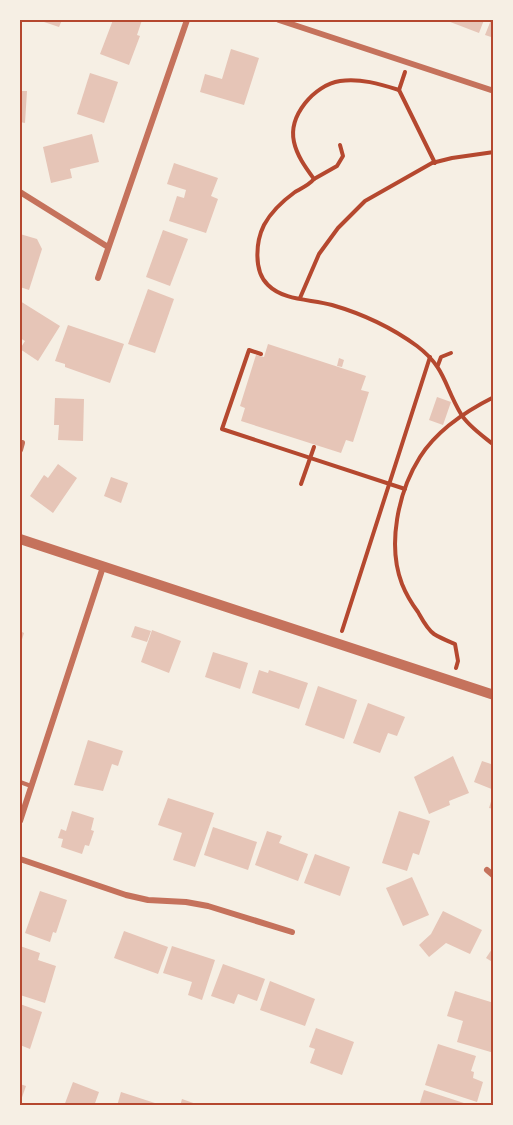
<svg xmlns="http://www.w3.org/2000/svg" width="513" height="1125" font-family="'Exo 2',sans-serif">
	<rect width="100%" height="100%" fill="#f6efe4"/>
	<g fill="#e6c5b7">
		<polygon points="38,20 62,20 59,27"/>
		<polygon points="113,20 142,20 137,35 140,36 129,65 100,54"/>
		<polygon points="445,20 484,20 479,33"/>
		<polygon points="491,20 494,20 494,38 485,35"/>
		<polygon points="231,49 259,58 244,105 200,92 205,74 222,79"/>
		<polygon points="90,73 118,82 104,123 77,114"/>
		<polygon points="20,91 27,91 25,123 20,122"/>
		<polygon points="92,134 99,162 70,169 72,178 51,183 43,147"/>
		<polygon points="174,163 218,178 211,196 218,199 206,233 169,221 177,196 184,198 186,190 167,184"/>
		<polygon points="163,230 188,239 170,286 146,277"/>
		<polygon points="20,234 37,239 42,249 29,290 20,287"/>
		<polygon points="148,289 174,299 155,353 128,344"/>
		<polygon points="20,301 60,326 38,361 20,349 25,341 20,338"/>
		<polygon points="68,325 124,344 110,383 65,367 65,364 55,361"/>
		<polygon points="268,344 366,376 361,390 369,392 353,442 346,440 341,453 241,421 245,408 240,406 256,355 264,357"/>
		<polygon points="339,358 344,360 342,367 337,366"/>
		<polygon points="437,397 451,402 443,425 429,420"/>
		<polygon points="55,398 84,399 83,441 58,440 59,425 54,425"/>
		<polygon points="58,464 77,478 53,513 30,496 44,475 48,478"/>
		<polygon points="111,477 128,483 121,503 104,496"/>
		<polygon points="135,626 151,631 147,642 131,637"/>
		<polygon points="152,630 181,641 169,673 141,662"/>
		<polygon points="20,631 24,633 20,646"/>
		<polygon points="213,652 248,663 240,689 205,677"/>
		<polygon points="259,670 268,673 269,670 308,683 299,709 252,693"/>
		<polygon points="318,686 357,700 344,739 305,725"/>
		<polygon points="368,703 405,717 397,736 388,733 380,753 353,743"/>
		<polygon points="88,740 123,751 118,766 112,764 103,791 74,785"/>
		<polygon points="453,756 469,793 449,801 450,805 429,814 414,777"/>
		<polygon points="482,761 494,765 494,790 474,782"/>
		<polygon points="493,795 494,795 494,809 489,808"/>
		<polygon points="168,798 214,813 195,867 173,860 182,833 158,825"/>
		<polygon points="72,811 94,818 91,830 94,831 89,846 85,845 82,854 61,847 63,839 58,838 61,829 66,831"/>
		<polygon points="399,811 430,821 419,855 413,853 407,871 382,863"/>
		<polygon points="213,827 257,842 248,870 204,855"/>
		<polygon points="267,831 282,836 279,843 308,854 298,881 255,865"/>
		<polygon points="315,854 350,867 340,896 304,883"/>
		<polygon points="412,877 429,915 403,926 386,888"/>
		<polygon points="40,891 67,900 56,933 53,932 50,942 25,933"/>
		<polygon points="443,911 482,930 470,954 446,943 429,957 419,945 431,934"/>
		<polygon points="124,931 168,947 158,974 114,958"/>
		<polygon points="20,946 40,953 38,960 56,966 45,1003 20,995"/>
		<polygon points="172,946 215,960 202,1000 188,995 192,982 163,973"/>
		<polygon points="494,946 494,963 486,958"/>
		<polygon points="223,964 265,979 257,1001 238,994 234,1004 211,996"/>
		<polygon points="270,981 315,999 305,1026 260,1010"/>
		<polygon points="455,991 494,1003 494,1053 457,1042 463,1021 447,1016"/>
		<polygon points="20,1004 42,1012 30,1049 20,1045"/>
		<polygon points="316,1028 354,1042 342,1075 310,1063 315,1049 309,1047"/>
		<polygon points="438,1044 476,1056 471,1071 474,1072 473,1078 483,1082 477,1102 425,1085"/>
		<polygon points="73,1082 99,1092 94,1106 64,1106"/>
		<polygon points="20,1084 26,1086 20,1103"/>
		<polygon points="424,1090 470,1105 470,1106 419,1106"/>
		<polygon points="121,1092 161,1105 161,1106 117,1106"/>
		<polygon points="182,1099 199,1105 199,1106 180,1106"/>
	</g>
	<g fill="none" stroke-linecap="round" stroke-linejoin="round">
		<g stroke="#b5482f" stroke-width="4">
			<polyline points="399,90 435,163"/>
			<path d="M340 145 343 156 337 166 314 179C306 168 297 156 294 142 288 116 314 85 340 81 360 78 380 84 399 90L405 72"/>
			<path d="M314 179C309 185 302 188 295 192 284 200 271 212 264 225 256 241 253 271 268 285 284 301 311 299 332 305 363 314 391 327 417 346 446 368 444 386 461 414 468 426 483 436 494 445"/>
			<polyline points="300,298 319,254 338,228 365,201 432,163 452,158 494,152"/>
			<polyline points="261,354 249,350 222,429 405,489"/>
			<polyline points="438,365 441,357 451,353"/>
			<polyline points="301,484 314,447"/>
			<polyline points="342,631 430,357"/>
			<path d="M456 668 458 661 455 644C448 641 440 638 434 634 427 629 422 619 418 612 412 604 406 594 402 584 387 545 398 492 420 457 437 430 466 411 494 397"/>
		</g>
		<polyline stroke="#c5725c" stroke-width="4" points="20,782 31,786"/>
		<g stroke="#c5725c" stroke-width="6">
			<polyline points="279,20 494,91"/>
			<polyline points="20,192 108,247"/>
			<polyline points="98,278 187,20"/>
			<polyline points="20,450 22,443"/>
			<polyline points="20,821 103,567"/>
			<polyline points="20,859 126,895 148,900 186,902 208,906 292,932"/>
			<polyline points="487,870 494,876"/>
		</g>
		<polyline stroke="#c5725c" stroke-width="10" points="20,539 494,695"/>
	</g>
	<rect width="513" height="1125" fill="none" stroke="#f6efe4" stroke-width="42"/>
	<rect x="21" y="21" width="471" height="1083" fill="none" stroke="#b5482f" stroke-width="2"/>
</svg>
